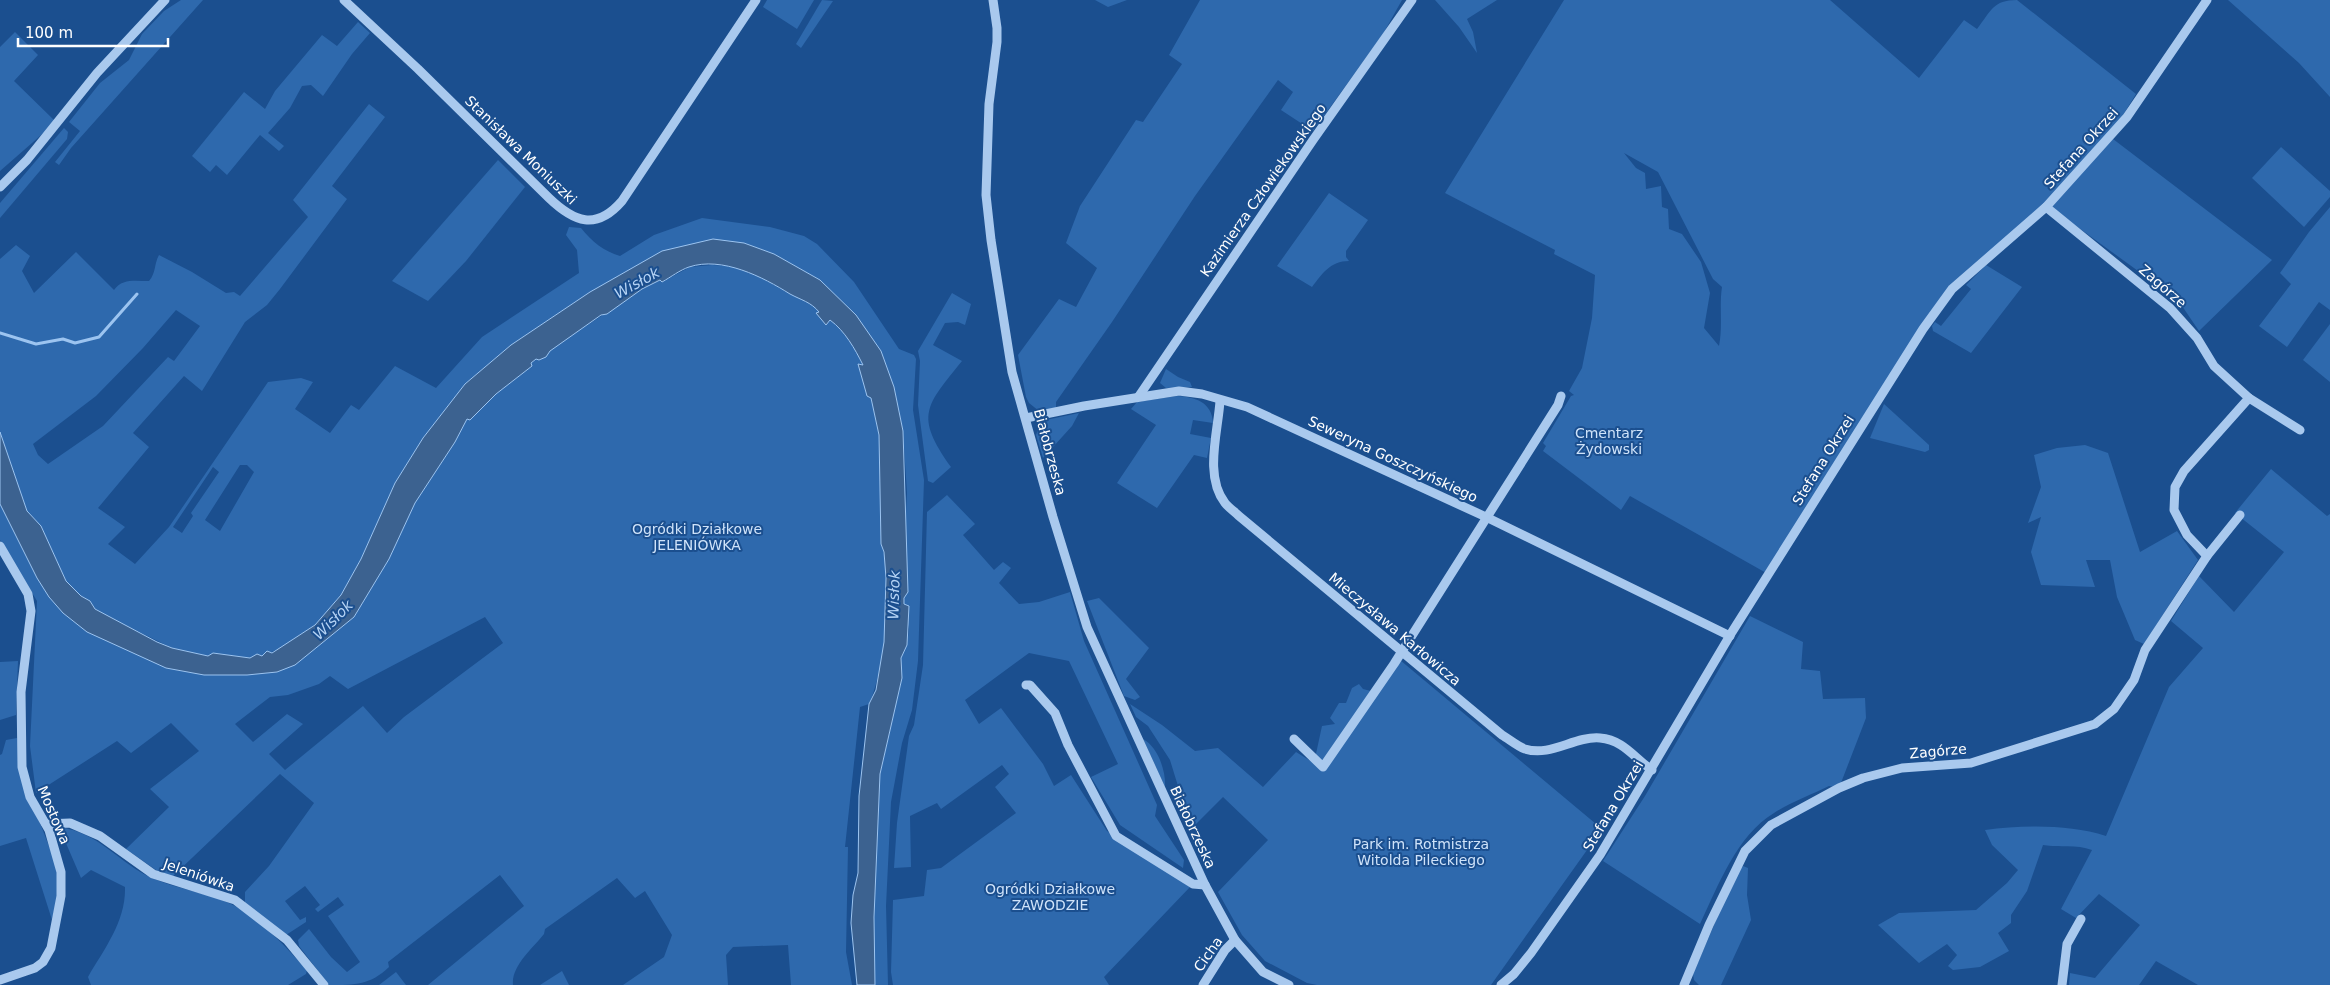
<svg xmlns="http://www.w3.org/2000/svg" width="2330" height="985" font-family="'DejaVu Sans',sans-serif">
	<rect width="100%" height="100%" fill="#1b4f8f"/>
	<g fill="#2e69ad" fill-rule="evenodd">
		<polygon points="203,0 71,148 59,165 55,162 80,131 69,122 100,83 129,60 142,34 164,11 181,0"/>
		<polygon points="767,0 814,0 797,29 763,7"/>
		<polygon points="822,0 833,1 801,48 796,44"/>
		<polygon points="1095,0 1127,0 1108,7"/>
		<polygon points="1200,0 1402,0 1383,34 1313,131 1281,110 1293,92 1278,80 1195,196 1112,322 1056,402 1056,408 1039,411 1029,403 1026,397 1018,355 1059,299 1076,307 1097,268 1066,243 1080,206 1136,120 1143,122 1182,64 1169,55"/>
		<polygon points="1435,0 1497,0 1467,19 1473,32 1477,53 1459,27"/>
		<path d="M1564 0H1830L1919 78 1964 20 1977 29C1991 11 1993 0 2017 0L2136 94 2107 141 2046 207 1952 289 1768 574 1630 496 1621 510 1543 451 1546 446 1543 443 1571 396 1574 395 1569 391 1582 368 1592 318 1595 275 1554 254 1555 250 1445 193ZM1624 153 1658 172 1713 279 1722 287C1719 306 1723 326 1719 346L1704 328 1710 293 1701 262 1682 234 1669 229 1668 209 1662 207 1661 186 1646 189 1645 173 1636 168Z"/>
		<polygon points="2228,0 2330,0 2330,97 2299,63"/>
		<polygon points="358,22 370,33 352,54 323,96 311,85 302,86 290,108 268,133 284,146 279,151 260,135 227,175 216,165 210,172 192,156 244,92 265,109 275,91 322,35 337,46"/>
		<polygon points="15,32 38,55 14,81 56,122 0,171 0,47"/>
		<path d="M369 104 385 117 332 186 347 199 280 289 267 305 245 322 202 391 184 376 133 433 149 447 98 508 125 527 108 544 135 564 169 527 268 382 301 378 313 382 295 409 330 433 351 405 359 410 395 366 436 388 482 337 579 273 577 250 566 235 569 227 581 228C592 242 604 251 620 256L654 235 702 218 770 227 804 236 817 244 854 282 899 349 914 355 916 359 913 410 924 480 918 661 912 710 902 743 891 802 886 906 888 985H875L874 917 880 774 902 678 901 658 907 645 909 629 904 605 907 563 905 531 907 493 903 431 894 387 820 280 774 254 744 243 590 292 511 345 465 384 423 438 395 483 361 559 341 595 315 625 281 648 262 656 257 654 250 658 213 653 208 656 172 648 104 615 95 609 90 601 81 596 66 581 41 526 27 511 0 432V259L16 245 30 256 22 271 34 293 76 252 114 290C122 278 136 281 149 281 156 273 154 264 159 255L192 272 226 293 234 292 240 296 308 217 293 200ZM176 310 200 326 174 361 168 357 103 426 48 464 38 455 33 444 96 396 143 348ZM240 465H247L254 472 220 531 205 520ZM213 467 219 472 191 513 193 516 182 533 173 527Z"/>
		<polygon points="64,128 68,132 67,139 0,218 0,203"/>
		<polygon points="2113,139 2272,260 2199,331 2178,300 2050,207"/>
		<polygon points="2281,147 2330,191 2330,197 2304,227 2252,178"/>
		<polygon points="498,160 525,187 466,261 428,301 392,281"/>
		<path d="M1329 193 1368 220 1346 251V257L1349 261C1330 261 1322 274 1312 287L1277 266Z"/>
		<polygon points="2330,207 2330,310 2319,302 2287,347 2259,326 2291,284 2280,273 2309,232"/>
		<path d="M712 265C721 266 735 265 743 269 767 279 789 296 814 304L826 325 830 320 837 325 855 348 863 366 871 398 879 435 881 544C895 580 885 669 869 704L860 707 845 847H848L846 952 852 985H791L788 945 733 947 726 955 728 985H623L664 957 672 935 645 891 635 898 617 878 545 929 544 934C533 948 511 966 513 985H428L524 906 500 875 388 962 389 967C370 985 356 985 329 985L299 946 298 940 309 929 331 957 347 972 360 962 328 916 344 905 338 897 318 912 315 909 320 905 305 886 285 901 300 920 306 917V922L286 935 245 903V892L269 866 314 803 280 774 172 877 156 870 126 849 169 807 150 789 199 751 171 723 131 753 117 741 36 793 30 746 37 601 0 540V504L37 578 166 668 204 675H247L278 672 354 617 389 559 415 503 455 442 467 419 496 394 532 366 531 363 536 359 642 289 660 280 662 282 690 267ZM485 617 503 643 404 717 387 733 363 706 285 770 269 754 303 724 287 714 253 742 235 724 270 697 288 695 319 684 330 676 348 689Z"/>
		<polygon points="1986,265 2022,287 1971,353 1933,331 1932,326 1935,322 1941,326 1971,289 1966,285"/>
		<path d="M952 293 971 304 965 325 958 322 945 323 933 345 962 361C926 406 914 415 951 467L933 483 928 481 918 405 920 361 918 351Z"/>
		<polygon points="2330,324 2330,382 2303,360"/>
		<polygon points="1166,369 1178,377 1190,382 1192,387 1166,388 1160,383"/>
		<path d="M1177 396C1195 397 1212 402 1213 423L1193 420 1190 434 1211 438 1207 458 1194 455 1157 508 1117 483 1156 425 1131 409 1137 402Z"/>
		<polygon points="1884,404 1929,445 1929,450 1925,452 1870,438"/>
		<polygon points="1079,413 1072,426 1043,458 1036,435 1041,421"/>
		<polygon points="2085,445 2108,453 2140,552 2177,531 2198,560 2144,644 2135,640 2117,597 2110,560 2086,560 2095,587 2041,585 2031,552 2041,517 2028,523 2041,487 2034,455 2057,448"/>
		<path d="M2271 469 2327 516 2330 514V985H2198L2156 961 2139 985H2069L2070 973 2095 978 2140 925 2099 894 2076 918 2061 909 2092 850C2076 844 2060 848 2043 845L2027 891 2011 915V923L1998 933 2009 951 1980 967 1953 970 1948 966 1957 955 1947 944 1919 963 1878 925 1899 913 1976 910 2007 883 2018 870 1992 845 1985 830C2023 825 2069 824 2106 836L2169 687 2203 648 2171 621 2199 576 2234 612 2284 552 2235 513Z"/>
		<polygon points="947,495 975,524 963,535 994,570 1003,562 1011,568 999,583 1019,604 1039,602 1070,592 1084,641 1157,805 1155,816 1184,860 1183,868 1120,825 1091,777 1118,764 1069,661 1029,653 965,700 979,724 1001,708 1043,764 1054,786 1071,775 1107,831 1190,887 1104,977 1109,985 893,985 891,972 893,900 924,896 927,870 941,868 1016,813 995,787 1009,774 1002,765 941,809 937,803 910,816 911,867 894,868 897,823 909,736 914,725 923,665 927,512"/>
		<polygon points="1099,598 1149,648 1126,679 1140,697 1135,700 1124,696 1087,601"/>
		<path d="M1750 616 1803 642 1801 669 1820 671 1823 699 1865 698 1866 718 1839 788 1829 786C1811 795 1791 802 1774 813 1737 835 1718 886 1700 924L1603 861 1645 796Z"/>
		<polygon points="1400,660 1602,829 1491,985 1317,985 1307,983 1265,961 1242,935 1218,892 1268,840 1223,797 1191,829 1177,800 1178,786 1170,760 1148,726 1136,717 1130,704 1162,725 1195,751 1218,748 1263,787 1296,752 1314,763 1322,726 1335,724 1330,718 1339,703 1346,703 1352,688 1359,684 1363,689 1375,692"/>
		<polygon points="18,661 16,715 0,720 0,662"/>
		<polygon points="17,738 27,797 40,823 59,872 57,898 52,920 26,838 0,846 0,755 2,754 6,740"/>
		<path d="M1143 739C1158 747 1166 771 1165 787Z"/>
		<path d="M59 827C101 833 118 863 152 878 177 889 204 892 229 903 259 917 285 946 307 970L306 974 288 985H91L88 977C105 948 126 921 125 887L91 870 81 878Z"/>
		<polygon points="1743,866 1748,868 1747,895 1751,920 1721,985 1699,985 1694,980 1693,974 1736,874"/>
		<polygon points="562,971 569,985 540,985"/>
		<polygon points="396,972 406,985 379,985"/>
	</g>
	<path fill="#3c6290" stroke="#9cc4f0" d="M713 239 744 243 774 254 820 280 856 315 881 351 894 387 903 431 908 592 904 598V604L909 606 907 645 901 658 902 678 880 774 874 917 875 985H857L851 923 853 895 858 873 859 796 869 704 876 690 884 642 886 578 884 552 881 544 879 435 871 398 867 396 858 364 863 365C855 349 845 331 830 320L826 325 816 313 819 312C811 302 801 300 790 294 763 277 722 256 689 267 680 270 671 277 662 282L660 280 642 289 607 314 601 315 550 351 546 357 539 360 536 359 531 363 532 366 496 394 470 420 467 419 455 442 415 503 389 559 354 617 295 665 277 672 247 675H204L166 668 87 632 63 613 49 597 37 578 0 504V432L27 511 41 526 66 581 81 596 90 601 95 609 157 642 172 648 208 656 213 653 250 658 257 654 262 656 267 651 272 653 315 625 341 595 361 559 395 483 423 438 465 384 511 345 590 292 662 251Z"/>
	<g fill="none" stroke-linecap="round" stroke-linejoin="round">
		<polyline stroke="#9cc4f0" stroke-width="3" points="0,333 36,344 63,339 75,343 99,337 137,294"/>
		<g stroke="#a9c9ee" stroke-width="9">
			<path d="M344 0 418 69 549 198C574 222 596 231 622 201L756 0"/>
			<polyline points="993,0 997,28 997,42 989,104 986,195 991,240 1012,372 1053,517 1087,627 1205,885 1235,940 1263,972 1289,985"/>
			<polyline points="0,187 27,160 97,73 165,0"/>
			<polyline points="2046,207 2170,308 2197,338 2214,366 2249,398 2184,471 2175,487 2174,510 2187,535 2207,556"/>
			<polyline points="1139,396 1313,140 1412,0"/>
			<polyline points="2249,398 2300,430"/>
			<path d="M1220 401C1218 432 1204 476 1225 503 1229 508 1235 512 1239 516L1502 735C1509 739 1517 746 1525 749 1551 757 1574 736 1600 738 1624 740 1634 758 1652 770"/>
			<polyline points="1026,418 1084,406 1179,391 1202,394 1247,407 1486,517 1730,636"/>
			<polyline points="0,546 28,594 31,611 21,692 22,767 30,797 49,830 61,872 61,896 51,948 43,962 35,968 0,980"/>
			<polyline points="1026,685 1030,685 1055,713 1068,745 1116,836 1193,884 1205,885"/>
			<polyline points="1294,739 1323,767 1394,664 1558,405 1561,396"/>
			<polyline points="46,824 70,823 100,836 153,874 235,900 287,940 324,985"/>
			<polyline points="1203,985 1225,950 1235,940"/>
			<polyline points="1501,985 1514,974 1531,953 1600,855 1732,632 1923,329 1952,289 2046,207 2127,117 2207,0"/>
			<polyline points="1684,985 1709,925 1745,851 1771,825 1839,788 1863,778 1902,768 1971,763 1990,757 2095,724 2114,709 2134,680 2145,650 2207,556 2240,515"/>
			<polyline points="2062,985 2067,944 2081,919"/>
		</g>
	</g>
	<g text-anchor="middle" stroke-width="4" stroke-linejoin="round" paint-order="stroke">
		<g font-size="14" fill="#fff" stroke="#1b4f8f">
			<text transform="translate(2081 148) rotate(-48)" y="5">Stefana Okrzei</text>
			<text transform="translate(521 150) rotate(44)" y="5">Stanisława Moniuszki</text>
			<text transform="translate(1263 190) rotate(-55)" y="5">Kazimierza Człowiekowskiego</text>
			<text transform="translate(2163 286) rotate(41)" y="5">Zagórze</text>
			<text transform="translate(1050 452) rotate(75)" y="5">Białobrzeska</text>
			<text transform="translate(1393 459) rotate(25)" y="5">Seweryna Goszczyńskiego</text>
			<text transform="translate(1823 460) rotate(-58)" y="5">Stefana Okrzei</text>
			<text transform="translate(1395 629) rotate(40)" y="5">Mieczysława Karłowicza</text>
			<text transform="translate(1938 751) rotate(-5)" y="5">Zagórze</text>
			<text transform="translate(1613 806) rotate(-59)" y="5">Stefana Okrzei</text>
			<text transform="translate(54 815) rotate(67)" y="5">Mostowa</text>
			<text transform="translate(1193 827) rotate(65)" y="5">Białobrzeska</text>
			<text transform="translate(199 875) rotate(19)" y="5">Jeleniówka</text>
			<text transform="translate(1208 954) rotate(-55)" y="5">Cicha</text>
		</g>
		<g font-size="14" fill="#cfe3fa" stroke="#1b4f8f">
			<text x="1609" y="438">Cmentarz<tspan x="1609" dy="16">Żydowski</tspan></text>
			<text x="697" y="534">Ogródki Działkowe<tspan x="697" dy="16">JELENIÓWKA</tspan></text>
			<text x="1421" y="849">Park im. Rotmistrza<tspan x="1421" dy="16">Witolda Pileckiego</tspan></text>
			<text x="1050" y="894">Ogródki Działkowe<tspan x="1050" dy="16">ZAWODZIE</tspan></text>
		</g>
		<g font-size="15" font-style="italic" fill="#b5d3f5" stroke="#1b4f8f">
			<text transform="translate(637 283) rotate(-29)" y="5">Wisłok</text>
			<text transform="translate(894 595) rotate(-88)" y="5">Wisłok</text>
			<text transform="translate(333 620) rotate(-45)" y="5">Wisłok</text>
		</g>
	</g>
	<path d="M18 38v8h150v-8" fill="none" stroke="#ffffff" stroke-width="2.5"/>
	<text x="25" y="38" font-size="15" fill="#ffffff" stroke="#1b4f8f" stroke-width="4" paint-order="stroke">100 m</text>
</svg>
